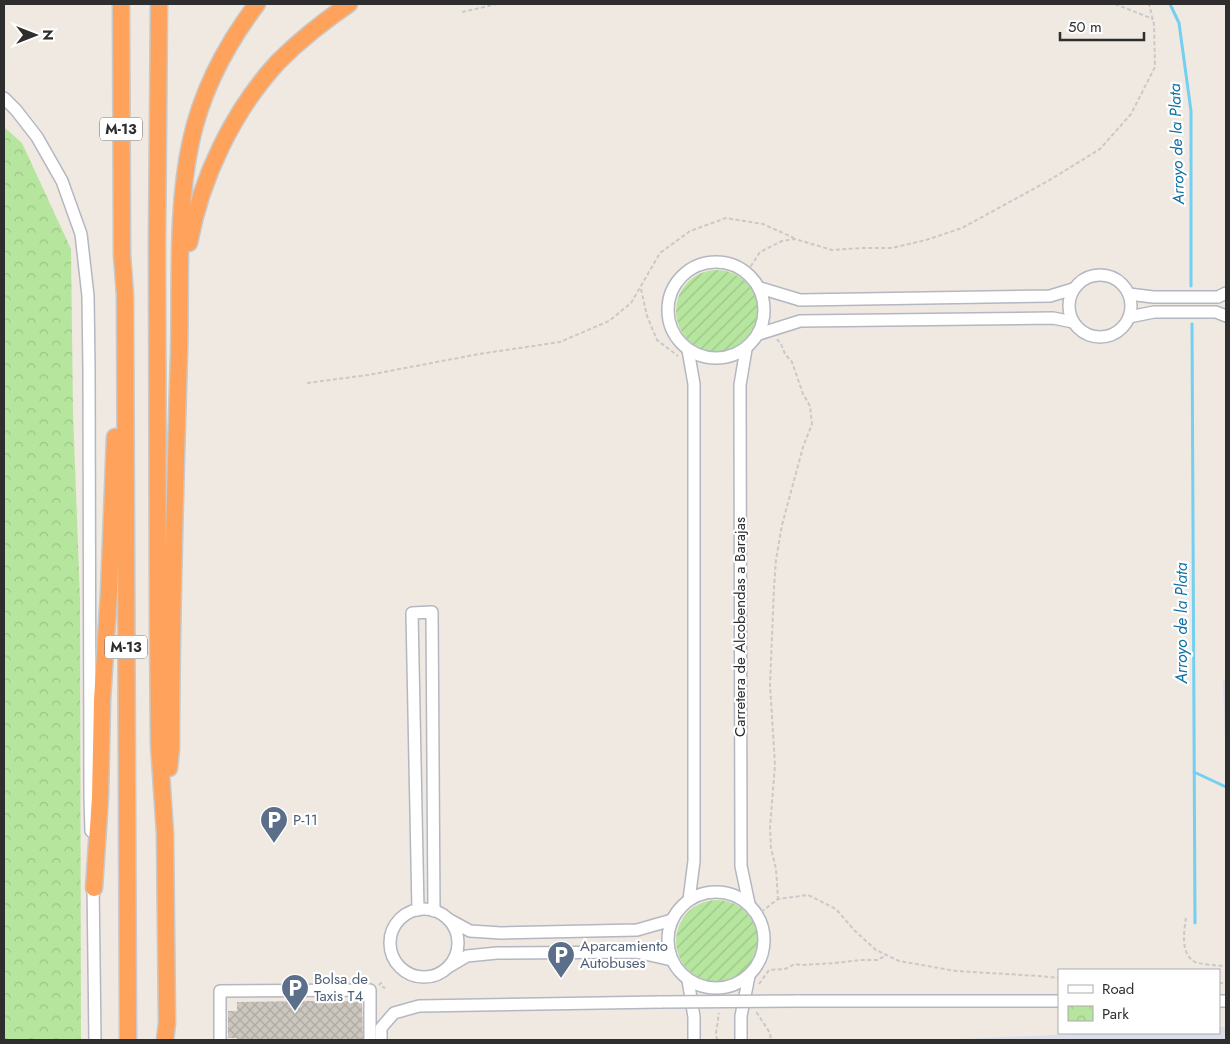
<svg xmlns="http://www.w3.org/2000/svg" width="1230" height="1044" font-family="Jost,sans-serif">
	<defs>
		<pattern id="park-crowns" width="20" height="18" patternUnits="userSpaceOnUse" patternTransform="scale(1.25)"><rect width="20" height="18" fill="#b6e59e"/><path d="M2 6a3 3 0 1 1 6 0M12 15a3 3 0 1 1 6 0" fill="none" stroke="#9dc588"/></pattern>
		<pattern id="garden-furrows" width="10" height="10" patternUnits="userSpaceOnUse" patternTransform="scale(1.25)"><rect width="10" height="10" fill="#b6e59e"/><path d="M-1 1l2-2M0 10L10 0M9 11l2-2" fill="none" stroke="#9dc588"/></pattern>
		<pattern id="building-cross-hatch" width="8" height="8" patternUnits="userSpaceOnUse" patternTransform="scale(1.25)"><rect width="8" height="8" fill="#cbc7bf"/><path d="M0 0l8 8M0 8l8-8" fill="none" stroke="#afaba4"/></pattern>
	</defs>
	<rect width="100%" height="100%" fill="#efe9e1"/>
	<g fill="#dcdee8">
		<polygon points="1223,680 1226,680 1226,771"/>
		<polygon points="1219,1027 1226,1027 1226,1040 940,1040 1101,1033 1219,1033"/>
	</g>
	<polygon fill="url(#park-crowns)" points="4,127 22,143 71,249 73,412 80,599 81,1040 4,1040"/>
	<g fill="url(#garden-furrows)">
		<circle cx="717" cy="311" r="41"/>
		<circle cx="717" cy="941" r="41"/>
	</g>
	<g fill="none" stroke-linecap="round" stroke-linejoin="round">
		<g stroke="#75cff0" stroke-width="3">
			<polyline points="1170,4 1179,23 1191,111 1191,286"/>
			<polyline points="1192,324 1195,923"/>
			<polyline points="1194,772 1226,787"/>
		</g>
	</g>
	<polygon fill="url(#building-cross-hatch)" points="305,1001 362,1001 363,1040 237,1040 237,1038 228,1038 228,1011 237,1011 237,1002"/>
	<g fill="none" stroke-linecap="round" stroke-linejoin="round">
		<defs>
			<g id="minor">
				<polyline points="4,98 16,110 37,137 62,181 81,234 88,296 89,369 90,798 91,831"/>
				<circle cx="716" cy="310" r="48"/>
				<circle cx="1100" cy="306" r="31"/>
				<polyline points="760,288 800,300 1050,296 1073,289"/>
				<polyline points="1129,294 1153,297 1218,297 1226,293"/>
				<polyline points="1129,317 1154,312 1216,312 1226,316"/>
				<polyline points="759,334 800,321 1053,318 1073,322"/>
				<polyline points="746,349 740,385 741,866 749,904"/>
				<polyline points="688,350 694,384 694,861 689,900"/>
				<polyline points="93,882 95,1040"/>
				<circle cx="716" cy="940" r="48"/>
				<circle cx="424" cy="943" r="34"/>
				<polyline points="418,910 412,613 432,612 434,911"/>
				<polyline points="448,919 470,931 501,933 637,930 672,920"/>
				<polyline points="450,966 467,956 497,953 636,952 672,960"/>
				<polyline points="688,980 694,1017 694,1040"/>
				<polyline points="797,1001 1059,1001"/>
				<polyline points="1219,1001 1226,1001"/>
				<polyline points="220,1040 220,991 370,990 370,1040"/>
				<polyline points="381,1040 381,1028 394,1013 419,1006 661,1002"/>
				<polyline points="741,1040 741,1016 749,976"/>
			</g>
			<g id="highway">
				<polyline points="121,4 122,255 125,295 128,1040"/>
				<polyline points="159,4 157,243 158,628 159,744 165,833 167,1023 165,1040"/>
				<path d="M189 243C201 178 233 111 278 62 300 40 324 21 349 4"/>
				<path d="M169 768 171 749C171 617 175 486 179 354 181 284 176 209 191 141 202 90 226 45 257 4"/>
				<polyline points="94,888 100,797 102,700 109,592 115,437"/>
			</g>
		</defs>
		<use href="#minor" stroke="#b4b7c1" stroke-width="14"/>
		<use href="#highway" stroke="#c9c9c9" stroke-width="19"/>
		<g stroke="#c9c9c9" stroke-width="2" stroke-dasharray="4 2.5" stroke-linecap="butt">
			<polyline points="1115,4 1153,19"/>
			<polyline points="462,12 497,4"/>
			<polyline points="747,272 760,252 782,241 795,239 832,250 862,248 892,248 926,240 962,228 1048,181 1100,149 1131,114 1155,67 1154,24 1149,4"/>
			<polyline points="641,289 647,316 657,340 678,356"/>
			<polyline points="777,339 781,344 785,354 792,362 803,394 810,406 812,424 803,447 782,525 776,560 774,588 770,685 775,765 770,827 771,848 776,869 778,899"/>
			<polyline points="307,383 368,375 479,354 560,342 609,321 631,303 660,253 690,231 726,218 763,224 794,238"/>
			<polyline points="756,916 778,899 808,895 836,909 855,931 876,950 899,961 956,971 1039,976 1059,978"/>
			<path d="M1186 918C1184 931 1180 954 1195 962 1199 964 1220 966 1226 966"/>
			<polyline points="1219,983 1226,983"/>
			<polyline points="759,984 769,970 785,969 795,964 802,965 835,963 861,960 877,960 887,955"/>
			<polyline points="379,985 381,983 383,987 385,988"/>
			<polyline points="756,1013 757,1013 770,1033 771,1040"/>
			<polyline points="717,1040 716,1033 719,1013"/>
		</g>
		<use href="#minor" stroke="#fff" stroke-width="11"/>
		<use href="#highway" stroke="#ffa35c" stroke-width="16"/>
		<defs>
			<polyline id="minor-bridge" points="661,1002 797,1001"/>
		</defs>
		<use href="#minor-bridge" stroke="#b4b7c1" stroke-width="14" stroke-linecap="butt"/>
		<use href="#minor-bridge" stroke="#fff" stroke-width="11"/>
	</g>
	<defs>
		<symbol id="parking-pin" viewBox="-11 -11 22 30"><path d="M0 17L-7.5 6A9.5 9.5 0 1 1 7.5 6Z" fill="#5c6f8a" stroke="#fff"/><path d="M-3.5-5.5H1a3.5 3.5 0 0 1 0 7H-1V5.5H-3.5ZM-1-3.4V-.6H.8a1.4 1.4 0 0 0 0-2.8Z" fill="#fff"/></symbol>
	</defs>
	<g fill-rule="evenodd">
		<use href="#parking-pin" x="258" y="804" width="32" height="43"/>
		<use href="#parking-pin" x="545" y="939" width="32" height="43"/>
		<use href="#parking-pin" x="279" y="972" width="32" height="43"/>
	</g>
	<g text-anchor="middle" stroke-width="4.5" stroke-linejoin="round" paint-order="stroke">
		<g fill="#fff" stroke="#6d6d6d" stroke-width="1">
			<rect x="100" y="117.5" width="42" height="23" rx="4"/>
			<rect x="105" y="635.5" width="42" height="23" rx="4"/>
		</g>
		<g font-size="14" font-weight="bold" fill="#2e2e2e">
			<text x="121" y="134">M-13</text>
			<text x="126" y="652">M-13</text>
		</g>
		<g font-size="15" fill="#2e2e2e" stroke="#fff">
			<text transform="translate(740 627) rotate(-90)" y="5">Carretera de Alcobendas a Barajas</text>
		</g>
		<g font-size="15" fill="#4e5e75" stroke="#fff" text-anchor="start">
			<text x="293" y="825">P-11</text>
			<text x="580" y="951">Aparcamiento<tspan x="580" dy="17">Autobuses</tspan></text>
			<text x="314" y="984">Bolsa de<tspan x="314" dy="17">Taxis T4</tspan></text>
		</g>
		<g font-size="16" font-style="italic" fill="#0d6fa3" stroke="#fff">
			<text transform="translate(1176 144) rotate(-92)" y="6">Arroyo de la Plata</text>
			<text transform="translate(1181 623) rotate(-90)" y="6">Arroyo de la Plata</text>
		</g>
	</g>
	<rect width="1230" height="1044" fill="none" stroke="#2e2e2e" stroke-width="10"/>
	<rect x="1058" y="969" width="162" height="65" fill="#ffffff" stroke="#ababab"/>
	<rect x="1068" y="985" width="25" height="8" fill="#ffffff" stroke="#ababab"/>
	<text x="1102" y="994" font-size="15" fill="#2e2e2e">Road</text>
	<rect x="1068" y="1006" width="25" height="15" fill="url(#park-crowns)" stroke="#ababab"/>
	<text x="1102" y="1019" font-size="15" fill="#2e2e2e">Park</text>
	<g transform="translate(35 35) rotate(90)" stroke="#ffffff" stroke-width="4" paint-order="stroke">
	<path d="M0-4L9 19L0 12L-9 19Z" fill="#2e2e2e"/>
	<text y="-8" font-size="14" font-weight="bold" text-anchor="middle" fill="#2e2e2e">N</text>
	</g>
	<path d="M1060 32v8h84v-8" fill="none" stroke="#2e2e2e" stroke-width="2.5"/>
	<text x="1068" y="32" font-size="15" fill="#2e2e2e" stroke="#ffffff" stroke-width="4" paint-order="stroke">50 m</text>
</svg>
